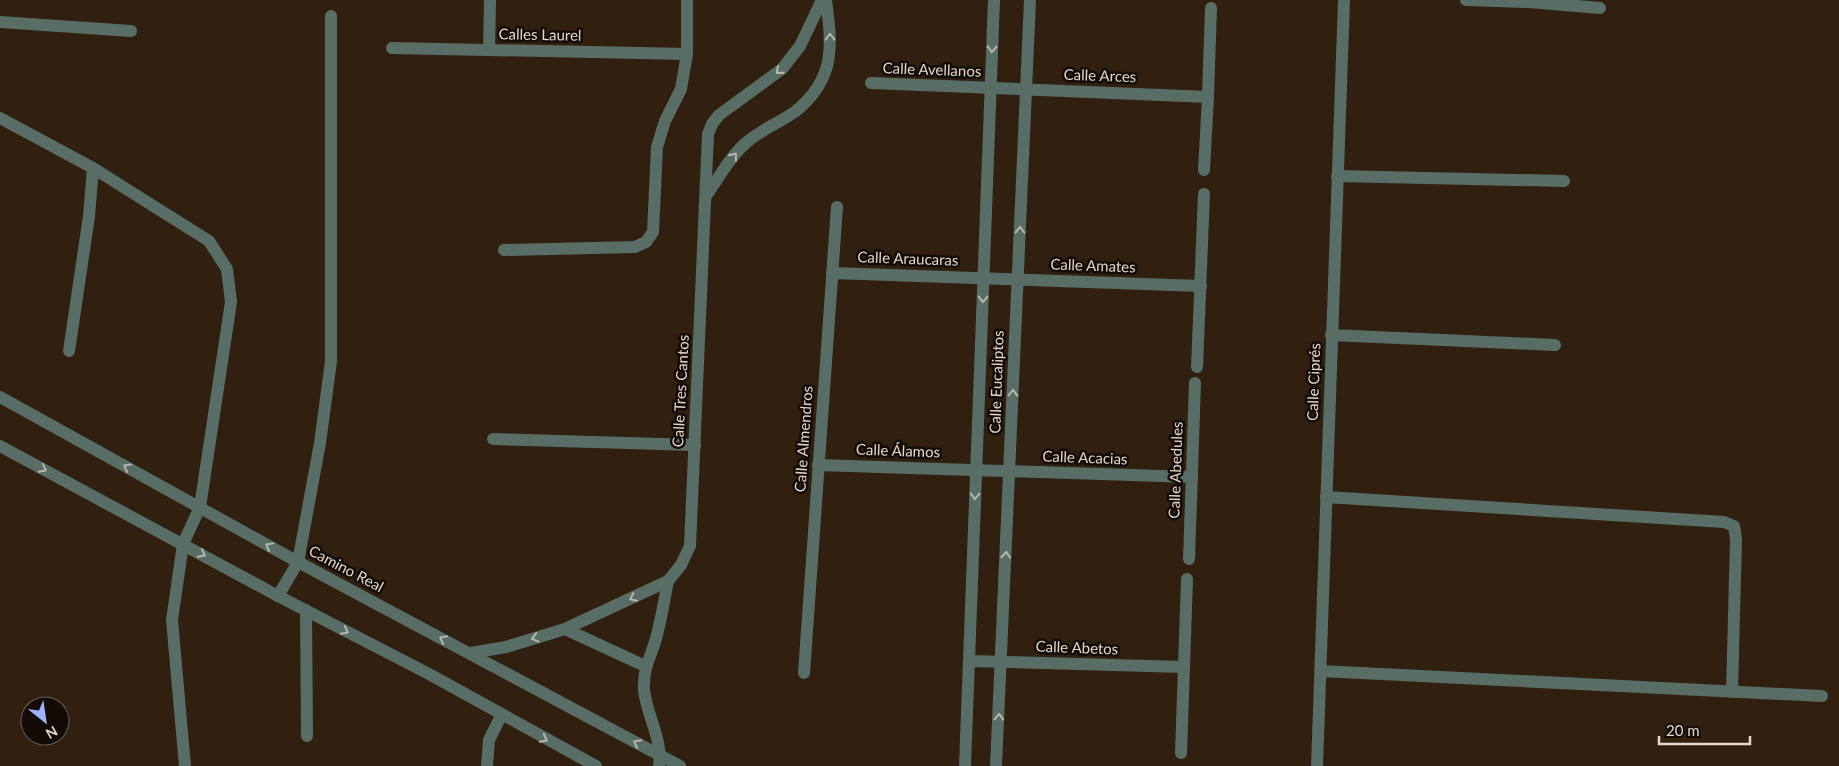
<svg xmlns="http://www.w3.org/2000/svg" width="1839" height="766" font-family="Lato,sans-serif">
	<rect width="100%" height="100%" fill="#312010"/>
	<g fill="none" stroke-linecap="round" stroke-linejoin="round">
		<g stroke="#576d66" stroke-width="12">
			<polyline points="1466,0 1529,2 1600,8"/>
			<polyline points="0,22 131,31"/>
			<polyline points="392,48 687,54"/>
			<polyline points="489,50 490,0"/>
			<polyline points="871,83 1208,97"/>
			<polyline points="0,118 93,168 89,216 69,351"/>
			<polyline points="93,168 209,241 227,269 231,302 200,507 183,544 172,620 185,766"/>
			<polyline points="1204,170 1208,97 1211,8"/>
			<polyline points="1337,176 1564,181"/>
			<path d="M706 196C719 178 730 156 747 142 762 129 781 122 796 111 836 78 832 46 826 0"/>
			<polyline points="504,250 635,247 646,242 653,232 657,147 665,121 681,89 687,54 687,0"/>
			<polyline points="832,273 1201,286"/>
			<polyline points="1331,335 1555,345"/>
			<polyline points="1197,367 1204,194"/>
			<polyline points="0,397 298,562 680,766"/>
			<polyline points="493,439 695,445"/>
			<polyline points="0,446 278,596 429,674 596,766"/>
			<polyline points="818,465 1192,477"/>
			<polyline points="1326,497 1724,522 1734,526 1736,539 1732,692"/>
			<polyline points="1189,559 1195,383"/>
			<polyline points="278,596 298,562 320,443 331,361 331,16"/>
			<polyline points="306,610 307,736"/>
			<polyline points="565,629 645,666"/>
			<polyline points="471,653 506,647 565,629 668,581 681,565 690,546 708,134 712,124 719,115 782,69 800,46 822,0"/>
			<polyline points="969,661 1184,667"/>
			<polyline points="1321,671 1822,696"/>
			<polyline points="804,673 837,207"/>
			<polyline points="1181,753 1187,579"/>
			<polyline points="487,766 489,740 501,716"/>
			<path d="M659 766C663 739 647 717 644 690 643 670 649 660 655 642 661 622 664 601 668 581"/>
			<polyline points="965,766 994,0"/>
			<polyline points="996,766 1030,0"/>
			<polyline points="1317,766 1344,0"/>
		</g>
	</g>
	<defs><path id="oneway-chevron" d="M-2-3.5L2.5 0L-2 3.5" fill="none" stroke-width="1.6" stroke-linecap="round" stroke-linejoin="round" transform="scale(1.25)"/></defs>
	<g stroke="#b8b6ad">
		<use href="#oneway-chevron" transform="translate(830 37) rotate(-91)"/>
		<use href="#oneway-chevron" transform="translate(992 49) rotate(92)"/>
		<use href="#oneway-chevron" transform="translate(779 71) rotate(139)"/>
		<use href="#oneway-chevron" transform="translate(734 156) rotate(-52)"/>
		<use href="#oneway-chevron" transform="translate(1020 230) rotate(-88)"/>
		<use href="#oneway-chevron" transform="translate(983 299) rotate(92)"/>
		<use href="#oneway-chevron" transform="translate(1013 393) rotate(-88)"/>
		<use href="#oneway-chevron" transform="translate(127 467) rotate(-151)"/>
		<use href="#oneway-chevron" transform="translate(43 469) rotate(28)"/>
		<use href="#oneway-chevron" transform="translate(975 496) rotate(92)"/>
		<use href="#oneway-chevron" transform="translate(269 546) rotate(-151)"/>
		<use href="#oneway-chevron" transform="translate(202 554) rotate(28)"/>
		<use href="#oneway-chevron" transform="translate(1006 555) rotate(-87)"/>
		<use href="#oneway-chevron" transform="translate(633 598) rotate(154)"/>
		<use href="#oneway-chevron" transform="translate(345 631) rotate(27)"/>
		<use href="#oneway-chevron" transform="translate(535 638) rotate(165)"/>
		<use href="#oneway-chevron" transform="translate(443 639) rotate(-152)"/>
		<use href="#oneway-chevron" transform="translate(999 717) rotate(-88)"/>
		<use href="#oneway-chevron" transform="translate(544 739) rotate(28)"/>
		<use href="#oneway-chevron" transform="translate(637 743) rotate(-152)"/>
	</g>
	<g text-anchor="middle" stroke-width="5" stroke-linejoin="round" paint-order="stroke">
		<g font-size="15" fill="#e2d6cc" stroke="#130c06">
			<text transform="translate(540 35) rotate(1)" y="5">Calles Laurel</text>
			<text transform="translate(932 70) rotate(2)" y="5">Calle Avellanos</text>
			<text transform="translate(1100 76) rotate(2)" y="5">Calle Arces</text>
			<text transform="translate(908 259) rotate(2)" y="5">Calle Araucaras</text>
			<text transform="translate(1093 266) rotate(2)" y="5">Calle Amates</text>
			<text transform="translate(997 382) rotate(-88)" y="5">Calle Eucaliptos</text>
			<text transform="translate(1314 382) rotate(-88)" y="5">Calle Ciprés</text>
			<text transform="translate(681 391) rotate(-87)" y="5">Calle Tres Cantos</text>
			<text transform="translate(804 439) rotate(-86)" y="5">Calle Almendros</text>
			<text transform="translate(898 451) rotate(2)" y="5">Calle Álamos</text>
			<text transform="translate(1085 458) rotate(2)" y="5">Calle Acacias</text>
			<text transform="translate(1176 470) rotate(-88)" y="5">Calle Abedules</text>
			<text transform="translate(346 569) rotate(28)" y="5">Camino Real</text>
			<text transform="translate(1077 648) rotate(2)" y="5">Calle Abetos</text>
		</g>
	</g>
	<g transform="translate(45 721) rotate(150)"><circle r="24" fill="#130c06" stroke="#665d55"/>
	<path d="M0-4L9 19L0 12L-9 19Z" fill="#9eb3fd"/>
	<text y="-8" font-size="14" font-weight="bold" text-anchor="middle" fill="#e2d6cc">N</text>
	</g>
	<path d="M1659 736v8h91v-8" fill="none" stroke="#e2d6cc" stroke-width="2.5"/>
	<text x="1666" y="736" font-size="15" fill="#e2d6cc" stroke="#130c06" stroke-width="4" paint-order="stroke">20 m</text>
</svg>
